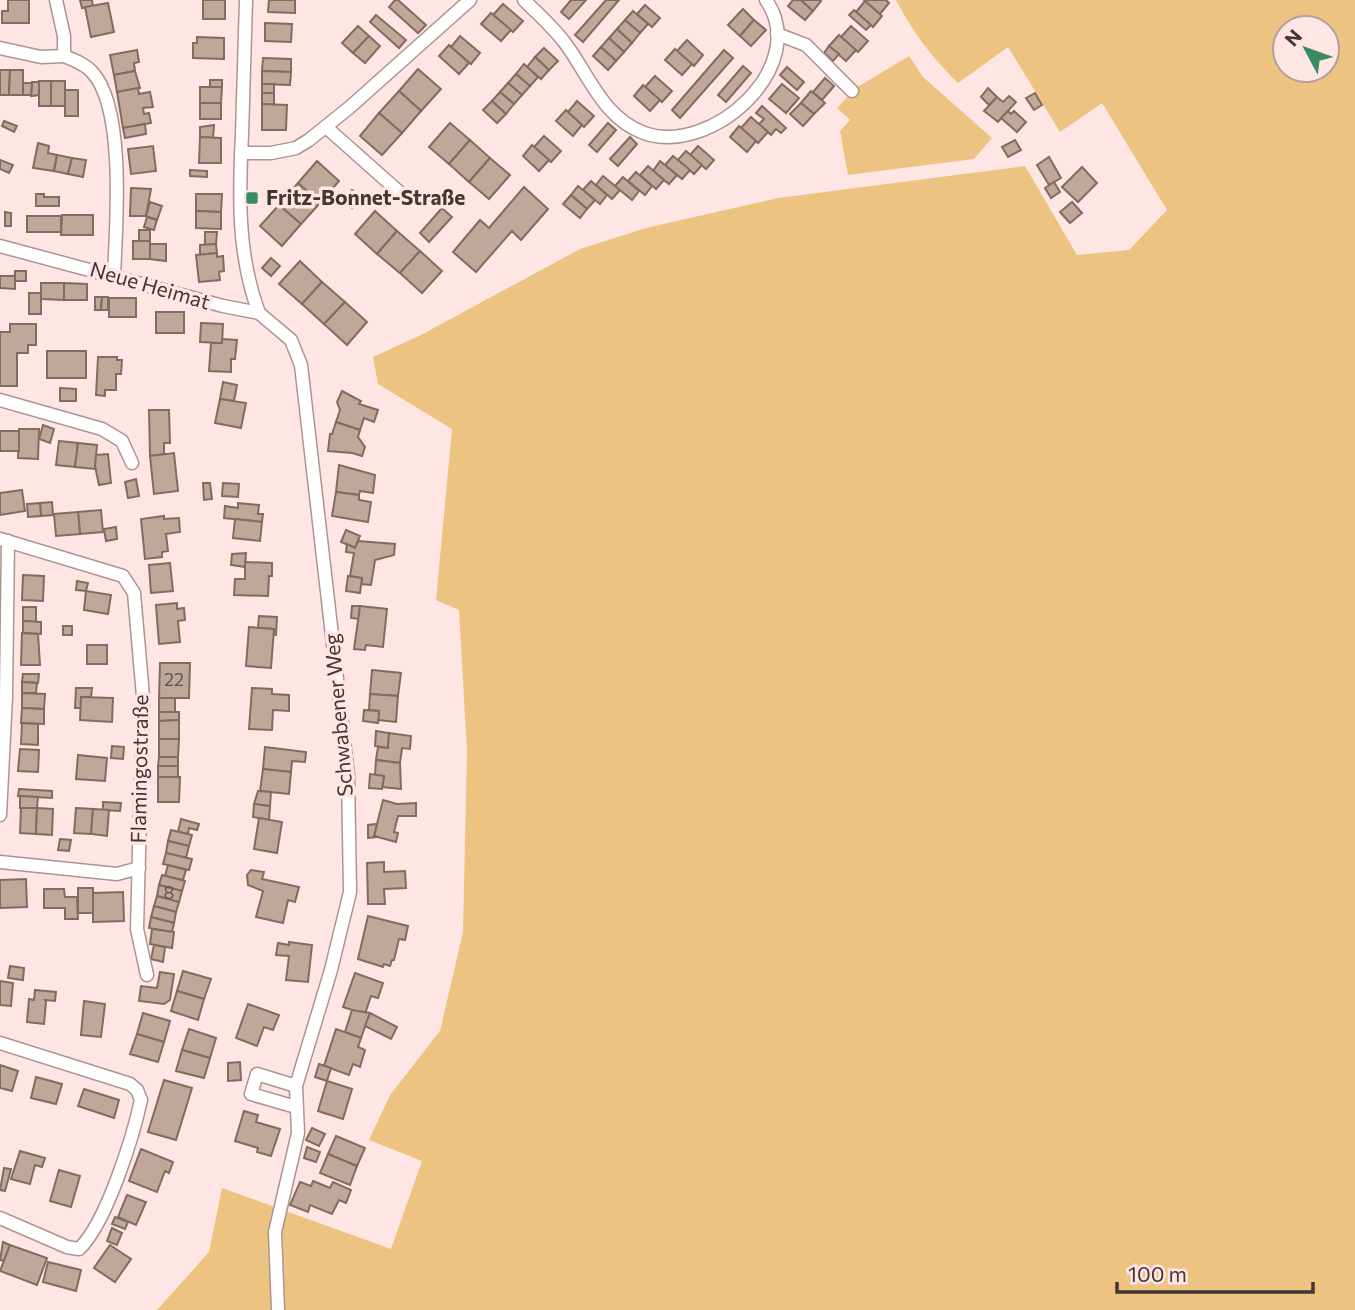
<svg xmlns="http://www.w3.org/2000/svg" width="1355" height="1310" font-family="Commissioner,sans-serif">
	<rect width="100%" height="100%" fill="#ffe6e4"/>
	<g fill="#edc382" fill-rule="evenodd">
		<path d="M896 0H1355V1310H157L209 1252 222 1188 391 1249 422 1161 369 1140 390 1095 440 1031 463 932 467 751 459 610 436 600 452 429 378 384 373 357 421 335 580 249 646 228 778 198 1025 166 1077 255 1129 250 1167 210 1102 103 1060 132 1008 47 958 83C931 56 914 34 896 0ZM1285 28H1327V70H1285Z"/>
		<polygon points="909,56 923,77 992,138 974,159 848,175 840,131 850,120 837,108 856,88"/>
	</g>
	<g fill="#c0a79a" stroke="#826b5f" stroke-width="2">
		<polygon points="8,0 29,0 29,23 2,23 2,11 8,11"/>
		<polygon points="80,0 92,0 93,6 82,8"/>
		<rect x="203" y="0" width="22" height="19"/>
		<polygon points="269,0 295,0 295,13 268,12"/>
		<polygon points="395,0 398,0 426,25 418,33 389,7"/>
		<polygon points="571,0 586,0 569,19 561,12"/>
		<polygon points="606,0 619,0 583,42 575,35"/>
		<polygon points="793,0 801,0 813,11 805,20 788,6"/>
		<polygon points="801,0 820,0 821,1 813,11"/>
		<polygon points="864,0 886,0 889,3 880,14"/>
		<polygon points="865,1 882,16 873,27 856,12"/>
		<polygon points="108,3 114,32 91,37 85,7"/>
		<polygon points="503,4 523,21 513,32 493,15"/>
		<polygon points="645,5 660,18 652,27 637,14"/>
		<polygon points="743,9 754,20 740,36 728,25"/>
		<polygon points="854,10 871,25 866,30 849,15"/>
		<polygon points="633,11 648,24 640,33 625,20"/>
		<polygon points="491,13 511,30 501,41 481,24"/>
		<polygon points="376,15 406,40 399,48 370,22"/>
		<polygon points="625,20 640,33 632,43 617,29"/>
		<polygon points="754,20 766,30 751,46 740,36"/>
		<polygon points="265,23 292,24 291,42 265,41"/>
		<polygon points="358,26 369,36 353,53 342,43"/>
		<polygon points="851,26 868,41 858,52 841,37"/>
		<polygon points="617,29 632,43 624,52 609,38"/>
		<polygon points="839,35 856,50 846,61 829,46"/>
		<polygon points="369,36 380,46 365,63 353,53"/>
		<polygon points="460,36 480,53 471,64 451,47"/>
		<polygon points="197,37 224,38 224,59 193,58 193,43 197,43"/>
		<polygon points="609,38 624,52 616,61 601,47"/>
		<polygon points="687,40 703,55 694,66 677,51"/>
		<polygon points="449,45 469,63 459,74 439,56"/>
		<polygon points="829,46 839,54 833,61 824,53"/>
		<polygon points="601,47 616,61 608,70 593,56"/>
		<polygon points="544,48 558,61 549,70 535,57"/>
		<polygon points="675,49 692,64 682,75 665,60"/>
		<polygon points="137,50 139,62 134,63 135,71 114,75 110,55"/>
		<polygon points="724,50 733,58 680,118 672,110"/>
		<polygon points="535,57 549,70 541,79 527,67"/>
		<polygon points="263,58 291,59 291,72 262,71"/>
		<polygon points="524,64 538,77 530,86 516,74"/>
		<polygon points="743,66 751,73 726,102 718,95"/>
		<polygon points="787,67 804,82 797,90 780,75"/>
		<polygon points="418,69 441,89 421,111 399,91"/>
		<polygon points="0,70 10,70 9,95 0,95"/>
		<polygon points="10,70 23,70 23,95 9,95"/>
		<polygon points="135,71 140,88 117,92 114,75"/>
		<polygon points="262,71 291,72 290,85 262,84"/>
		<polygon points="516,74 530,86 522,95 508,83"/>
		<polygon points="655,76 672,91 662,102 645,87"/>
		<polygon points="825,78 834,86 822,100 813,92"/>
		<rect x="210" y="80" width="12" height="7"/>
		<rect x="39" y="81" width="12" height="25"/>
		<rect x="51" y="81" width="14" height="25"/>
		<polygon points="32,82 39,82 39,95 31,96"/>
		<polygon points="23,83 32,83 31,95 23,95"/>
		<polygon points="508,83 522,95 514,104 500,92"/>
		<rect x="262" y="84" width="12" height="9"/>
		<polygon points="782,84 799,98 786,113 769,99"/>
		<polygon points="643,85 660,100 650,111 634,96"/>
		<polygon points="200,87 222,87 221,103 200,103"/>
		<polygon points="138,88 139,94 150,92 153,107 143,108 144,114 149,113 151,123 123,128 117,92"/>
		<polygon points="988,88 997,97 989,105 981,97"/>
		<rect x="65" y="90" width="13" height="26"/>
		<polygon points="399,91 421,111 402,133 379,113"/>
		<polygon points="811,91 825,103 814,114 801,103"/>
		<polygon points="500,92 514,104 506,114 492,101"/>
		<polygon points="262,93 274,93 274,105 262,104"/>
		<polygon points="1035,93 1042,105 1034,110 1026,98"/>
		<polygon points="1009,96 1016,102 998,122 984,111 997,97 1003,102"/>
		<polygon points="492,101 506,114 497,123 483,110"/>
		<polygon points="577,101 594,116 584,127 568,112"/>
		<rect x="200" y="103" width="21" height="16"/>
		<polygon points="801,103 814,114 803,126 790,114"/>
		<polygon points="262,104 287,105 286,130 262,130"/>
		<polygon points="762,106 786,128 781,133 776,129 771,135 759,124 764,119 756,113"/>
		<polygon points="566,110 582,125 573,136 556,121"/>
		<polygon points="1008,111 1011,114 1014,111 1026,122 1017,132 1001,118"/>
		<polygon points="379,113 402,133 382,155 360,136"/>
		<polygon points="751,117 768,132 758,143 741,128"/>
		<polygon points="4,121 17,126 14,132 2,126"/>
		<polygon points="450,123 470,140 449,164 429,147"/>
		<polygon points="608,123 616,130 597,152 589,145"/>
		<polygon points="145,124 146,134 125,138 123,128"/>
		<polygon points="214,125 213,138 200,137 200,127"/>
		<polygon points="739,126 756,141 747,152 730,137"/>
		<polygon points="544,136 561,151 551,162 534,147"/>
		<polygon points="200,137 221,138 221,163 199,163"/>
		<polygon points="630,137 637,144 618,166 610,159"/>
		<polygon points="470,140 490,158 469,182 449,164"/>
		<polygon points="1015,140 1021,150 1008,157 1002,147"/>
		<polygon points="38,143 49,146 48,153 57,155 54,171 33,168"/>
		<polygon points="532,145 549,160 539,171 523,156"/>
		<polygon points="153,146 156,171 131,174 128,149"/>
		<polygon points="698,146 714,160 706,169 690,155"/>
		<polygon points="686,151 702,165 694,174 678,160"/>
		<polygon points="57,155 72,158 68,174 54,171"/>
		<polygon points="673,156 690,170 682,179 665,165"/>
		<polygon points="1049,157 1061,178 1049,185 1037,165"/>
		<polygon points="72,158 86,160 83,177 68,174"/>
		<polygon points="490,158 510,175 489,199 469,182"/>
		<polygon points="0,160 13,165 9,173 0,169"/>
		<polygon points="317,161 339,181 320,203 298,183"/>
		<polygon points="660,161 677,175 669,184 653,171"/>
		<polygon points="648,166 664,180 656,189 640,175"/>
		<polygon points="1082,167 1097,183 1078,202 1062,187"/>
		<polygon points="190,170 207,171 207,177 190,176"/>
		<polygon points="636,172 652,186 645,195 628,181"/>
		<polygon points="603,176 620,190 612,199 596,185"/>
		<polygon points="623,177 639,191 632,200 615,186"/>
		<polygon points="591,181 607,195 600,204 583,190"/>
		<polygon points="1054,182 1060,192 1051,198 1045,188"/>
		<polygon points="298,183 320,203 301,224 279,205"/>
		<polygon points="578,186 595,200 587,209 571,195"/>
		<polygon points="524,187 548,209 521,240 512,231 476,272 453,252 480,220 489,228"/>
		<polygon points="131,188 151,189 146,216 130,216"/>
		<polygon points="352,190 361,198 352,208 343,200"/>
		<polygon points="36,194 44,194 44,197 59,197 59,206 36,206"/>
		<polygon points="196,194 222,194 221,212 196,211"/>
		<polygon points="571,195 587,209 580,218 563,204"/>
		<polygon points="150,202 162,206 157,220 146,216"/>
		<polygon points="1072,202 1082,213 1070,223 1060,212"/>
		<polygon points="279,205 301,224 282,246 260,226"/>
		<polygon points="442,208 452,217 429,242 420,233"/>
		<polygon points="196,211 221,212 221,229 196,228"/>
		<polygon points="375,211 397,231 377,254 355,234"/>
		<polygon points="5,212 11,213 11,226 5,226"/>
		<polygon points="62,215 93,215 93,235 61,235"/>
		<rect x="27" y="216" width="34" height="16"/>
		<polygon points="147,217 157,220 154,230 144,227"/>
		<rect x="139" y="230" width="11" height="11"/>
		<polygon points="397,231 420,251 400,273 377,254"/>
		<polygon points="205,232 217,232 216,244 205,245"/>
		<rect x="133" y="241" width="17" height="18"/>
		<polygon points="150,244 166,244 166,261 150,259"/>
		<polygon points="216,244 217,253 200,255 200,245"/>
		<polygon points="420,251 442,271 422,293 400,273"/>
		<polygon points="217,253 217,257 223,256 224,271 219,272 220,280 199,282 196,255"/>
		<polygon points="271,258 280,266 271,276 262,268"/>
		<polygon points="300,261 322,282 302,304 279,284"/>
		<rect x="15" y="271" width="11" height="10"/>
		<polygon points="0,276 15,276 15,289 0,288"/>
		<polygon points="322,282 345,302 324,324 302,304"/>
		<polygon points="41,283 64,283 64,300 41,299"/>
		<polygon points="64,283 87,284 87,300 64,300"/>
		<rect x="29" y="293" width="12" height="21"/>
		<polygon points="95,297 102,297 101,310 95,310"/>
		<polygon points="102,297 108,297 108,310 101,310"/>
		<rect x="109" y="298" width="27" height="19"/>
		<polygon points="345,302 367,322 347,345 324,324"/>
		<rect x="156" y="312" width="28" height="21"/>
		<polygon points="201,323 223,324 222,343 200,342"/>
		<polygon points="10,324 36,324 36,345 28,345 28,353 17,353 17,386 0,386 0,332 10,332"/>
		<polygon points="222,339 237,340 235,359 231,359 231,372 209,371 211,343 222,343"/>
		<rect x="47" y="351" width="39" height="27"/>
		<polygon points="98,357 117,357 117,360 122,360 121,374 116,374 116,390 105,390 105,396 96,395"/>
		<polygon points="223,382 237,385 234,401 220,399"/>
		<polygon points="60,388 76,389 76,401 60,401"/>
		<polygon points="342,391 361,401 359,404 378,410 374,422 364,418 360,430 336,422 340,410 337,402"/>
		<polygon points="220,399 246,403 241,428 215,423"/>
		<polygon points="149,410 169,410 170,443 164,443 164,454 150,456"/>
		<polygon points="336,422 360,430 358,437 365,447 362,456 352,453 328,451 330,434 332,434"/>
		<polygon points="43,425 54,429 50,443 39,439"/>
		<polygon points="19,429 39,429 38,459 18,458"/>
		<rect x="0" y="431" width="19" height="20"/>
		<polygon points="59,441 78,443 75,467 56,465"/>
		<polygon points="78,443 97,445 95,469 75,467"/>
		<polygon points="174,453 178,491 154,494 150,456"/>
		<polygon points="108,454 111,483 99,485 95,466 96,455"/>
		<polygon points="339,465 375,475 373,493 360,491 359,495 336,492"/>
		<polygon points="136,479 139,496 128,498 125,482"/>
		<polygon points="203,483 210,483 212,499 204,500"/>
		<polygon points="223,483 239,484 238,497 222,496"/>
		<polygon points="22,490 25,511 0,515 0,493"/>
		<polygon points="336,492 359,495 359,500 371,502 368,522 332,516"/>
		<polygon points="52,502 53,515 41,516 40,503"/>
		<polygon points="40,503 41,516 28,517 27,504"/>
		<polygon points="238,503 259,505 258,514 263,514 262,522 224,518 225,506 238,508"/>
		<polygon points="101,510 103,532 80,534 78,512"/>
		<polygon points="78,512 80,534 56,536 54,514"/>
		<polygon points="164,516 164,519 179,518 180,532 166,534 168,551 162,552 162,557 145,559 141,519"/>
		<polygon points="235,519 262,522 260,541 233,538"/>
		<polygon points="116,527 117,539 106,541 104,529"/>
		<polygon points="346,530 360,536 355,548 341,542"/>
		<polygon points="358,541 395,544 394,555 375,560 371,585 361,584 362,578 350,576 354,553 346,552 347,544 355,548"/>
		<polygon points="246,553 245,567 231,565 232,554"/>
		<polygon points="245,562 272,563 272,576 269,576 268,596 234,595 235,579 245,579"/>
		<polygon points="170,563 173,591 151,593 149,565"/>
		<polygon points="23,575 44,576 43,601 22,600"/>
		<polygon points="348,576 362,578 360,593 346,591"/>
		<polygon points="77,581 88,583 86,591 76,590"/>
		<polygon points="86,591 111,595 108,614 84,610"/>
		<polygon points="177,603 177,609 184,608 185,620 178,621 180,642 159,644 156,605"/>
		<polygon points="352,606 360,606 359,619 351,618"/>
		<polygon points="360,606 387,609 383,647 366,645 365,650 354,649"/>
		<polygon points="23,607 36,607 36,622 23,621"/>
		<polygon points="259,616 277,617 276,635 274,635 274,629 258,628"/>
		<polygon points="23,621 41,622 41,634 23,633"/>
		<rect x="63" y="626" width="9" height="9"/>
		<polygon points="249,627 274,629 271,668 246,666"/>
		<polygon points="22,633 38,634 40,665 21,665"/>
		<rect x="87" y="645" width="20" height="19"/>
		<polygon points="160,663 190,663 189,698 159,698"/>
		<polygon points="372,670 401,673 398,696 370,694"/>
		<polygon points="23,674 39,674 38,683 22,682"/>
		<polygon points="22,682 37,683 36,693 22,693"/>
		<polygon points="76,688 92,688 91,697 81,697 81,708 75,708"/>
		<polygon points="252,688 272,689 272,694 289,695 289,711 273,710 272,730 249,729"/>
		<polygon points="22,693 45,694 44,709 22,708"/>
		<polygon points="370,694 398,696 396,722 378,720 379,711 369,710"/>
		<polygon points="81,697 113,698 112,722 80,720"/>
		<rect x="159" y="698" width="16" height="14"/>
		<polygon points="22,708 44,709 44,724 21,723"/>
		<polygon points="364,710 379,711 378,723 363,721"/>
		<polygon points="159,712 179,712 179,720 159,721"/>
		<polygon points="179,720 179,739 159,739 159,721"/>
		<polygon points="22,723 38,724 38,745 21,744"/>
		<polygon points="376,731 389,733 388,748 375,746"/>
		<polygon points="389,733 411,736 410,749 402,748 400,763 376,760 378,747 388,748"/>
		<polygon points="159,739 179,739 178,757 159,757"/>
		<polygon points="112,746 124,747 123,759 111,758"/>
		<polygon points="265,747 306,752 305,762 292,761 291,772 263,769"/>
		<polygon points="20,749 39,750 38,772 18,771"/>
		<polygon points="78,755 107,758 105,781 76,779"/>
		<polygon points="159,757 178,757 178,766 158,766"/>
		<polygon points="376,760 400,763 401,789 382,787 384,776 375,775"/>
		<rect x="158" y="766" width="20" height="11"/>
		<polygon points="263,769 291,772 289,794 260,791"/>
		<polygon points="370,774 384,776 382,789 369,788"/>
		<polygon points="158,777 180,777 179,802 158,802"/>
		<polygon points="19,789 52,791 52,798 18,796"/>
		<polygon points="258,791 271,792 270,806 254,804"/>
		<polygon points="20,796 38,797 37,808 20,808"/>
		<polygon points="383,800 397,804 416,803 416,816 398,816 394,832 398,833 396,842 374,836"/>
		<polygon points="103,802 121,803 120,811 103,810"/>
		<polygon points="254,804 270,806 269,820 253,817"/>
		<polygon points="21,808 37,808 36,834 20,833"/>
		<polygon points="37,808 53,809 52,835 36,834"/>
		<polygon points="76,808 93,809 91,834 74,833"/>
		<polygon points="93,809 109,810 107,836 91,834"/>
		<polygon points="259,818 282,822 277,853 254,849"/>
		<polygon points="181,819 199,824 197,830 189,828 188,834 178,832"/>
		<polygon points="377,824 374,836 378,837 368,838 368,825"/>
		<polygon points="171,830 192,835 189,846 168,841"/>
		<polygon points="60,839 71,840 69,851 58,850"/>
		<polygon points="168,841 189,846 186,858 166,853"/>
		<polygon points="166,853 192,859 189,870 163,864"/>
		<polygon points="384,862 384,872 405,871 406,888 384,889 385,904 368,904 367,863"/>
		<polygon points="168,865 186,870 183,880 165,876"/>
		<polygon points="251,870 264,872 262,879 299,887 295,902 288,900 283,923 256,917 263,891 248,885 247,875"/>
		<polygon points="162,875 185,881 182,891 159,885"/>
		<polygon points="26,879 27,907 0,908 0,880"/>
		<polygon points="159,885 182,891 179,902 157,896"/>
		<rect x="78" y="888" width="15" height="25"/>
		<polygon points="44,889 64,889 65,897 77,897 78,919 65,919 65,908 44,908"/>
		<polygon points="123,892 124,921 93,922 93,893"/>
		<polygon points="157,896 179,902 176,912 154,906"/>
		<polygon points="154,906 176,912 174,923 151,917"/>
		<polygon points="368,916 408,926 405,940 399,939 394,960 392,960 390,966 384,964 383,967 358,959"/>
		<polygon points="151,917 174,923 172,932 149,928"/>
		<polygon points="152,929 174,932 172,948 150,944"/>
		<polygon points="289,942 312,945 308,982 286,980 289,956 276,955 278,943 289,945"/>
		<polygon points="154,945 165,947 163,962 151,959"/>
		<polygon points="10,966 24,968 23,980 8,978"/>
		<polygon points="183,971 211,979 204,999 177,991"/>
		<polygon points="160,972 174,974 170,1000 164,1004 139,1001 141,986 157,988"/>
		<polygon points="355,973 383,983 378,998 371,996 365,1014 343,1007"/>
		<polygon points="0,981 13,983 11,1006 0,1005"/>
		<polygon points="35,990 56,992 55,1001 45,1000 46,1002 44,1024 27,1022 29,999 34,1000"/>
		<polygon points="177,991 204,999 198,1020 171,1011"/>
		<polygon points="84,1001 105,1004 101,1037 81,1035"/>
		<polygon points="248,1004 279,1015 273,1030 264,1027 257,1046 236,1038"/>
		<polygon points="352,1010 370,1013 361,1038 345,1032"/>
		<polygon points="143,1013 170,1021 164,1042 137,1034"/>
		<polygon points="370,1013 397,1027 391,1039 365,1026"/>
		<polygon points="189,1029 216,1038 210,1058 182,1050"/>
		<polygon points="336,1029 361,1038 358,1047 365,1050 360,1067 353,1064 349,1075 324,1066"/>
		<polygon points="137,1034 164,1042 158,1062 130,1054"/>
		<polygon points="182,1050 210,1058 204,1078 176,1071"/>
		<polygon points="240,1062 241,1080 228,1081 228,1063"/>
		<polygon points="319,1064 331,1068 327,1081 315,1077"/>
		<polygon points="0,1065 18,1071 12,1091 0,1088"/>
		<polygon points="36,1077 62,1084 56,1104 31,1098"/>
		<polygon points="164,1080 192,1088 176,1140 148,1132"/>
		<polygon points="327,1081 352,1089 343,1119 318,1111"/>
		<polygon points="84,1089 119,1100 114,1118 78,1106"/>
		<polygon points="244,1111 258,1115 256,1122 280,1129 271,1156 257,1152 258,1148 235,1141"/>
		<polygon points="312,1128 325,1134 319,1146 306,1140"/>
		<polygon points="336,1136 365,1148 357,1166 328,1154"/>
		<polygon points="307,1147 320,1152 316,1162 304,1158"/>
		<polygon points="141,1149 173,1162 169,1173 165,1171 157,1192 129,1181"/>
		<polygon points="20,1151 45,1158 42,1167 35,1165 30,1184 11,1179"/>
		<polygon points="328,1154 357,1166 350,1185 320,1173"/>
		<polygon points="4,1168 11,1169 5,1191 0,1190"/>
		<polygon points="59,1170 80,1176 71,1207 50,1201"/>
		<polygon points="313,1181 330,1188 333,1182 351,1190 346,1203 339,1200 332,1214 310,1205 308,1212 290,1205 300,1182 311,1186"/>
		<polygon points="127,1195 146,1202 136,1225 118,1217"/>
		<polygon points="115,1217 128,1222 125,1229 112,1224"/>
		<polygon points="112,1228 122,1233 117,1245 107,1241"/>
		<polygon points="3,1242 10,1245 4,1261 0,1260"/>
		<polygon points="10,1245 47,1258 37,1285 0,1271"/>
		<polygon points="110,1245 131,1259 115,1282 94,1268"/>
		<polygon points="48,1262 81,1270 76,1291 43,1282"/>
	</g>
	<g fill="none" stroke-linecap="round" stroke-linejoin="round">
		<defs>
			<g id="street">
				<path d="M56 0 64 36V56C74 60 85 64 92 72 126 108 116 227 114 275"/>
				<path d="M246 0C245 45 243 89 242 134 239 195 237 254 259 313"/>
				<path d="M524 0C538 14 553 27 565 43 589 75 603 118 644 133 711 157 812 66 766 0"/>
				<polyline points="777,34 806,45 852,91"/>
				<polyline points="0,48 41,57 64,56"/>
				<polyline points="326,127 407,199"/>
				<polyline points="241,153 271,153 296,148 309,140 350,107 470,0"/>
				<polyline points="0,246 223,306 259,313 291,340 301,365 348,775 350,892 331,970 296,1086 298,1133 275,1232 278,1310"/>
				<polyline points="0,400 102,429 122,441 132,463"/>
				<polyline points="0,539 123,576 134,593 143,696 137,929 147,975"/>
				<polyline points="0,815 6,696 8,541"/>
				<polyline points="0,862 117,874 139,868"/>
				<path d="M0 1043 130 1084 137 1090 141 1100C133 1137 106 1224 79 1249L67 1247 0 1218"/>
				<polyline points="296,1086 257,1074 251,1094 296,1107"/>
			</g>
		</defs>
		<use href="#street" stroke="#af9390" stroke-width="15"/>
		<use href="#street" stroke="#fff" stroke-width="12"/>
	</g>
	<rect fill="#398d60" stroke="#ffe6e4" stroke-width="2.5" x="245" y="191" width="14" height="14" rx="3.5"/>
	<g text-anchor="middle" stroke-width="7" stroke-linejoin="round" paint-order="stroke">
		<g font-size="18" fill="#62524e">
			<text x="174" y="686">22</text>
			<text x="169" y="899">8</text>
		</g>
		<g font-size="21" font-weight="bold" fill="#423635" stroke="#ffe6e4" text-anchor="start">
			<text x="266" y="205">Fritz-Bonnet-Straße</text>
		</g>
		<g font-size="21" fill="#423635" stroke="#ffe6e4">
			<text transform="translate(150 286) rotate(16)" y="7">Neue Heimat</text>
			<text transform="translate(339 715) rotate(-95)" y="7">Schwabener Weg</text>
			<text transform="translate(140 769) rotate(-89)" y="7">Flamingostraße</text>
		</g>
	</g>
	<g transform="translate(1306 49) rotate(311)"><circle r="33" fill="#ffe6e4" stroke="#b3a09e" stroke-width="2"/>
	<path d="M0-5L12 26L0 18L-12 26Z" fill="#398d60"/>
	<text y="-10" font-size="19" font-weight="bold" text-anchor="middle" fill="#423635">N</text>
	</g>
	<path d="M1117 1282v10h196v-10" fill="none" stroke="#423635" stroke-width="3.5"/>
	<text x="1128" y="1282" font-size="21" fill="#423635" stroke="#ffe6e4" stroke-width="5" paint-order="stroke">100 m</text>
</svg>
